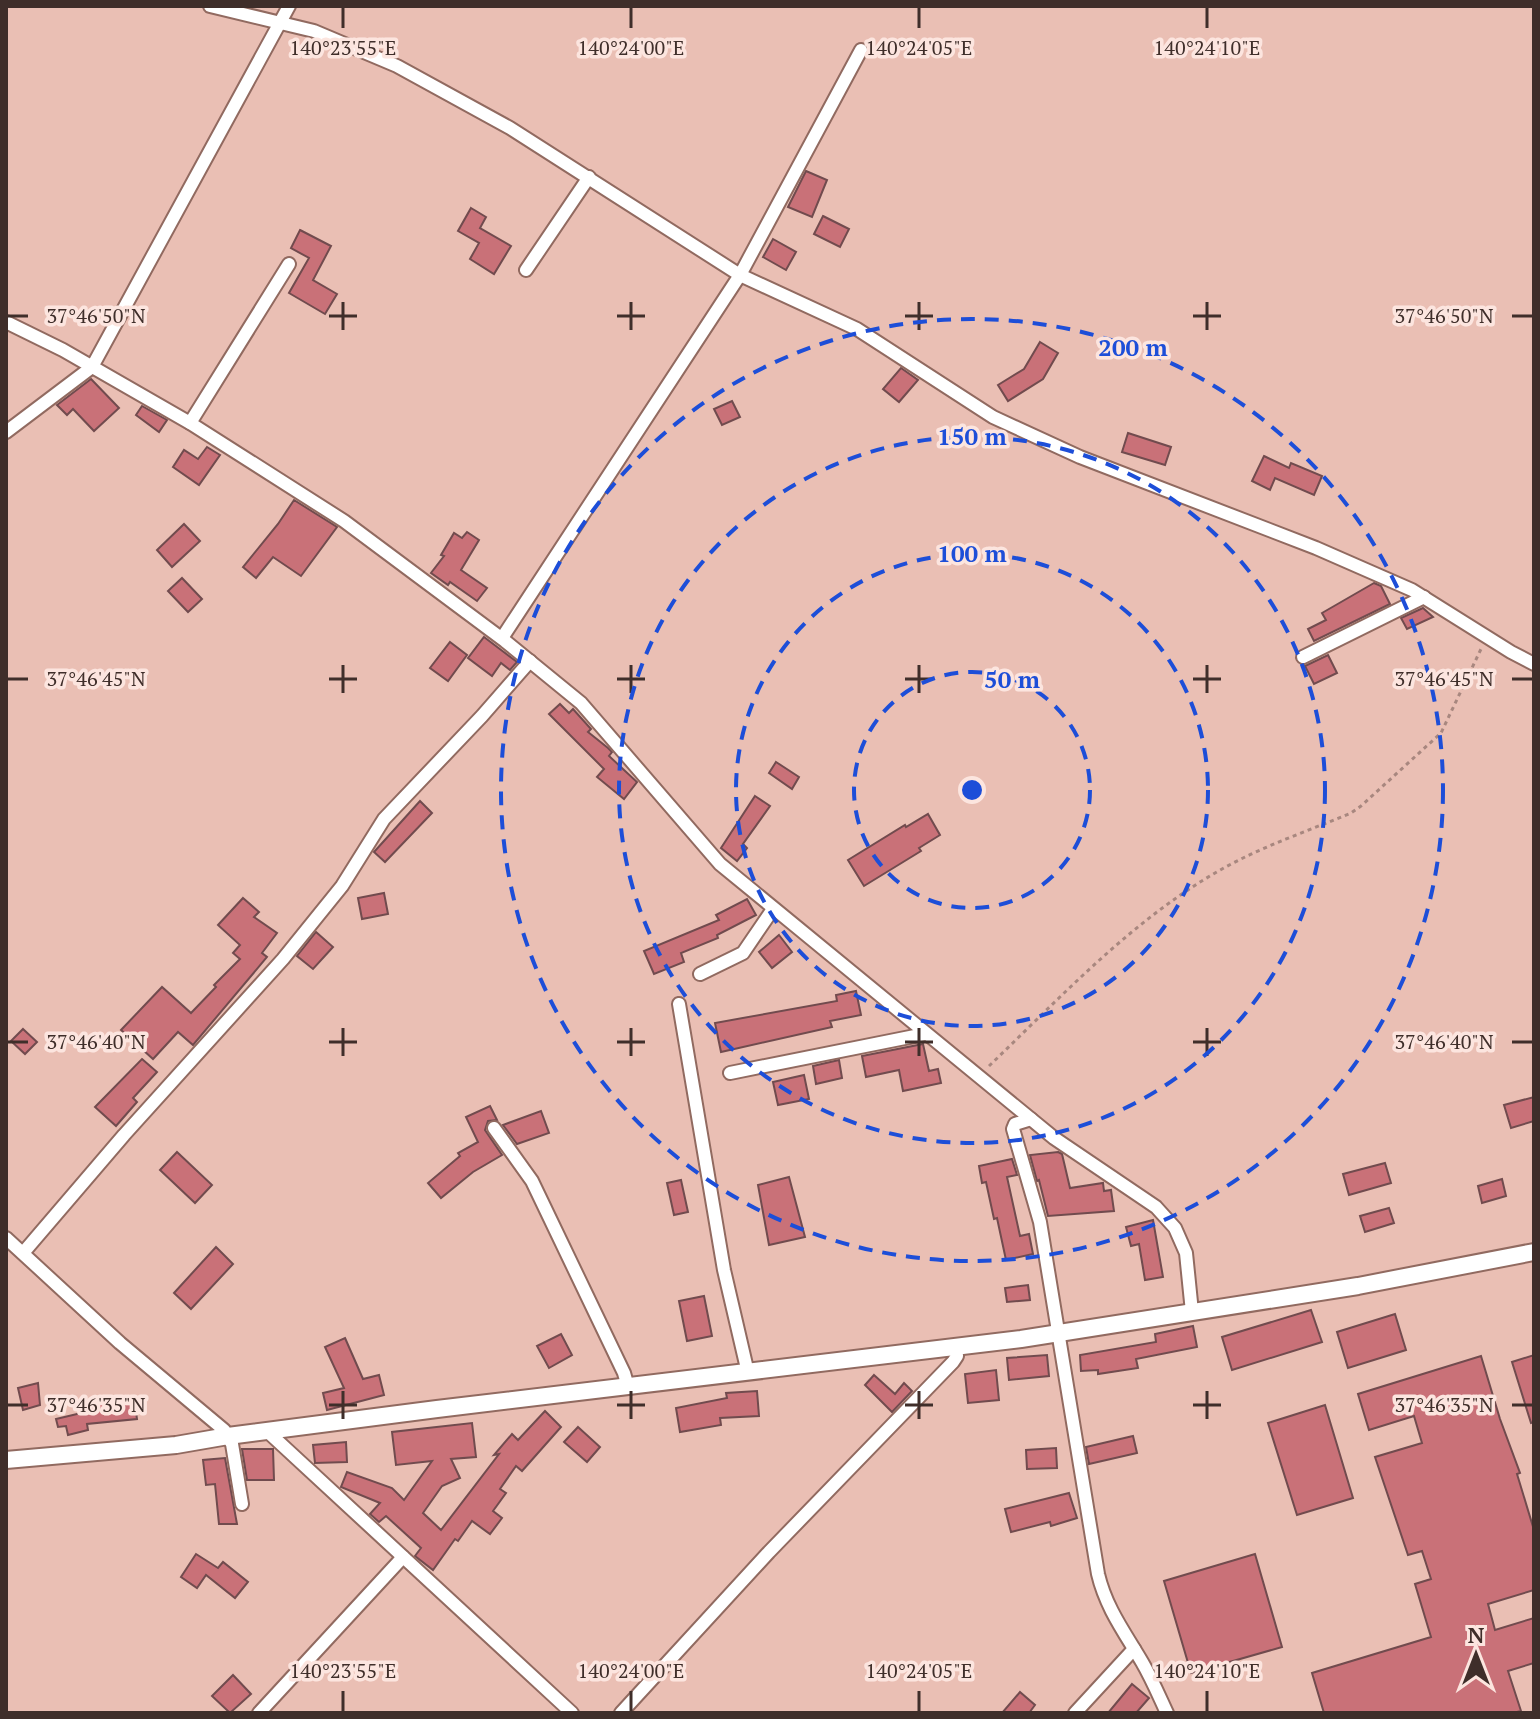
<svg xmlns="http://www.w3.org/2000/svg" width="1540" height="1719" font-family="'PT Serif',serif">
	<rect width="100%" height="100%" fill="#eabfb4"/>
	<g fill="#c97178" stroke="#714b4e" stroke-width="2">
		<polygon points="806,171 827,180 812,217 788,207"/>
		<polygon points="471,208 486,217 480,228 511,246 494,274 470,259 479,243 458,231"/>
		<polygon points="823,216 849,229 840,247 814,234"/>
		<polygon points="300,230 331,246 313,280 337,294 325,314 289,293 309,258 291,248"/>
		<polygon points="773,239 796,252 786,270 763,257"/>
		<polygon points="1040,342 1058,353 1043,379 1008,401 998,385 1024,369"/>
		<polygon points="901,368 918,380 899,402 883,389"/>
		<polygon points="91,379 119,408 94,431 73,409 67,415 57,405"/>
		<polygon points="732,401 740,417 722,425 714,409"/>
		<polygon points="142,406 167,420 159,432 136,415"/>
		<polygon points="1128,433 1171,447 1165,465 1122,452"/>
		<polygon points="207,447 220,455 199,485 173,467 184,450 198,459"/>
		<polygon points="1264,456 1289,468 1291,463 1322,476 1314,495 1275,478 1270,490 1252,481"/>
		<polygon points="294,500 337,527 301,576 273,557 256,578 243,567 278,524"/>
		<polygon points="184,524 200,541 172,567 157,550"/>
		<polygon points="467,532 479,540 461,570 487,588 477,601 450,582 448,585 431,573 444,556 441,555 454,533 462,538"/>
		<polygon points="182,578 202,599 188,612 168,591"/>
		<polygon points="1374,583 1381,586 1390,604 1314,641 1308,629 1326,620 1322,613"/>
		<polygon points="1423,608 1433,617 1407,629 1401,618"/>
		<polygon points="484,637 517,662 510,670 501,663 492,676 468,658"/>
		<polygon points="450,642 467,655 448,681 430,668"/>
		<polygon points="1328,655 1337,673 1314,684 1305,666"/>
		<polygon points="560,704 569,713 573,709 591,729 588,732 608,748 612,752 609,756 637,782 624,799 597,777 604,769 549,714"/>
		<polygon points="776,762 799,777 792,789 769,773"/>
		<polygon points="755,796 770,806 743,844 747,848 737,861 721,848"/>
		<polygon points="420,801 432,813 385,862 374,852"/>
		<polygon points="928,814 940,835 919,848 921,851 864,886 848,860 905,825 906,827"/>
		<polygon points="384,893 388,914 362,919 358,898"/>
		<polygon points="243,898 259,912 254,917 277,933 262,953 267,957 193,1045 178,1032 153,1059 121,1030 162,987 191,1013 216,987 214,985 240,959 233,953 240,945 218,925"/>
		<polygon points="747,899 756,915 717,935 718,938 681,953 684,962 654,974 644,951 719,920 716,915"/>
		<polygon points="316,932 333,947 313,969 297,956"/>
		<polygon points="779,935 792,952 772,968 759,952"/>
		<polygon points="856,991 861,1015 830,1021 832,1027 721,1052 715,1023 837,1001 836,995"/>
		<polygon points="23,1029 37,1042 25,1054 11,1041"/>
		<polygon points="923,1044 929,1071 938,1069 941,1083 903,1091 899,1070 866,1077 862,1056"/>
		<polygon points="142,1059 157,1072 133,1098 137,1102 116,1126 95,1107"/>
		<polygon points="839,1060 842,1078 816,1084 813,1066"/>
		<polygon points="804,1075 809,1099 778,1105 773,1082"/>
		<polygon points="1534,1097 1534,1121 1511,1128 1504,1105"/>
		<polygon points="490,1106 497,1120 488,1121 485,1130 502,1155 473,1172 441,1198 428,1183 460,1156 458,1153 478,1142 466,1117"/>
		<polygon points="541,1111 549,1133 517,1144 503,1125"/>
		<polygon points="177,1152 212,1185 195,1203 160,1170"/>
		<polygon points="1058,1152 1062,1154 1070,1188 1103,1183 1104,1191 1111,1190 1114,1211 1048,1216 1039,1180 1037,1181 1030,1155"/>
		<polygon points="1012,1159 1017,1175 1007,1177 1020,1236 1029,1234 1033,1254 1006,1260 997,1218 994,1219 986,1182 982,1183 979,1166"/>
		<polygon points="1385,1163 1391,1183 1349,1195 1343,1174"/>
		<polygon points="789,1177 805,1237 769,1245 758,1185"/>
		<polygon points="1502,1179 1506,1196 1482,1203 1478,1186"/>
		<polygon points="681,1180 688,1212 674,1215 667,1183"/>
		<polygon points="1389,1208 1394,1223 1365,1232 1360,1216"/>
		<polygon points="1153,1220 1163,1277 1145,1280 1139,1244 1131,1246 1126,1227"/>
		<polygon points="216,1247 233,1264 191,1309 174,1293"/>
		<polygon points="1028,1285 1030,1300 1007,1302 1005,1288"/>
		<polygon points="704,1296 712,1336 687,1341 679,1301"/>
		<polygon points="1311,1310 1322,1342 1232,1370 1222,1337"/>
		<polygon points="1395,1314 1406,1350 1348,1368 1337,1332"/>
		<polygon points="1193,1326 1197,1347 1136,1359 1138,1368 1098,1374 1098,1370 1081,1371 1080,1355 1156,1342 1155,1334"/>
		<polygon points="561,1334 572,1355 549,1368 537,1346"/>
		<polygon points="345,1338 363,1379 379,1375 384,1395 327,1410 323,1393 344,1388 325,1347"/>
		<polygon points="1047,1355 1049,1376 1009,1380 1007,1358"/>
		<polygon points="1534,1355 1534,1422 1531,1423 1512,1362"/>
		<polygon points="1481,1356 1500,1419 1520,1473 1517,1474 1534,1530 1534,1590 1488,1604 1495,1630 1534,1618 1534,1663 1508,1671 1521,1711 1513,1713 1324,1713 1312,1673 1431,1637 1415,1584 1431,1579 1422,1551 1408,1555 1375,1457 1422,1443 1414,1416 1369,1430 1358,1394"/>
		<polygon points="996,1370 999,1400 968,1403 965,1374"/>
		<polygon points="874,1375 895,1394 904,1383 912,1391 892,1412 865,1385"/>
		<polygon points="38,1383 40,1405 23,1410 18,1388"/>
		<polygon points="757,1391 759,1416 720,1418 721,1425 680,1432 676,1408 727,1398 726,1393"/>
		<polygon points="134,1398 137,1419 87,1424 88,1430 68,1435 66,1426 58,1427 56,1419 94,1410 93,1402"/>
		<polygon points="1325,1405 1353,1498 1297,1515 1268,1423"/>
		<polygon points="545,1411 561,1427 522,1471 516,1466 500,1489 506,1493 493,1511 502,1518 490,1534 472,1521 458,1541 455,1539 433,1570 415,1556 421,1548 386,1516 379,1522 370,1514 380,1503 341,1487 347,1472 392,1488 404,1500 432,1461 396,1465 392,1432 472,1423 476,1457 451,1459 460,1478 442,1486 423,1513 441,1530 499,1454 494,1455 512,1434 518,1440"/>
		<polygon points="578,1427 600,1447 587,1462 564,1442"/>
		<polygon points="1133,1436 1137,1453 1089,1464 1086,1447"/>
		<polygon points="346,1442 347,1462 315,1463 313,1445"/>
		<polygon points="1056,1448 1057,1468 1027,1469 1026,1450"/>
		<polygon points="242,1449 273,1449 274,1480 247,1480"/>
		<polygon points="225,1458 237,1524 219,1524 215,1484 206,1485 203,1460"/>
		<polygon points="1069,1493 1077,1518 1051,1526 1050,1522 1011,1532 1005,1509"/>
		<polygon points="196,1554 218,1568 223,1562 248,1582 235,1598 206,1575 197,1588 181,1577"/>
		<polygon points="1255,1554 1282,1647 1191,1673 1164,1581"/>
		<polygon points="233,1675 251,1694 230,1713 212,1696"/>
		<polygon points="1132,1684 1149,1698 1136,1713 1108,1713"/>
		<polygon points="1020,1692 1035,1705 1029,1713 1002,1713"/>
	</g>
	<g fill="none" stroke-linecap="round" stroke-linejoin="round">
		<defs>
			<g id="minor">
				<polyline points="210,6 314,31 397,66 510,128 740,275 857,329 993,417 1080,457 1316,548 1412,590 1511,652 1534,664"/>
				<polyline points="526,270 589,177"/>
				<polyline points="6,322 63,350 190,423 344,521 505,641 581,703 720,864 1054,1138 1156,1207 1175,1228 1186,1253 1192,1312"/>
				<polyline points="190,423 289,264"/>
				<polyline points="6,432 92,367 289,6"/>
				<polyline points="502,638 740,275 861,50"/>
				<polyline points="1303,657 1424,597"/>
				<polyline points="700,974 743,953 773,909"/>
				<polyline points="679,1004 724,1270 748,1373"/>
				<polyline points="730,1073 925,1034"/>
				<path d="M1031 1119 1015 1124 1013 1129 1040 1222 1098 1574C1106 1608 1125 1633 1142 1662 1152 1679 1159 1696 1167 1713"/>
				<polyline points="494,1128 532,1181 624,1373 628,1387"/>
				<polyline points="6,1238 120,1343 224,1430 232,1444 242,1504"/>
				<polyline points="23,1253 124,1135 283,959 342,886 384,819 482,716 530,661"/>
				<polyline points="268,1432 572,1713"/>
				<polyline points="259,1713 403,1557"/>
				<polyline points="621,1713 769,1552 953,1362 957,1356 956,1347"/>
				<polyline points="1075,1713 1134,1649"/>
			</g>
			<polyline id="tertiary" points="6,1460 176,1445 228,1436 437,1409 1021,1339 1358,1286 1534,1252"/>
		</defs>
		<use href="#minor" stroke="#916a60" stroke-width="16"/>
		<use href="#tertiary" stroke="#916a60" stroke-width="20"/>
		<path stroke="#a8877f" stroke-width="3" stroke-dasharray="4 4" stroke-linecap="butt" d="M989 1066C1062 996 1133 919 1222 869 1263 846 1308 831 1351 813L1361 806 1441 733 1481 649"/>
		<use href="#minor" stroke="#fff" stroke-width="12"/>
		<use href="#tertiary" stroke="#fff" stroke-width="16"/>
	</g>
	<path fill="none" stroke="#3f2e2a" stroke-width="3" d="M343 8V28M631 8V28M919 8V28M1207 8V28M343 302V330M631 302V330M919 302V330M1207 302V330M8 316H28M329 316H357M617 316H645M905 316H933M1193 316H1221M1512 316H1532M343 665V693M631 665V693M919 665V693M1207 665V693M8 679H28M329 679H357M617 679H645M905 679H933M1193 679H1221M1512 679H1532M343 1028V1056M631 1028V1056M919 1028V1056M1207 1028V1056M8 1042H28M329 1042H357M617 1042H645M905 1042H933M1193 1042H1221M1512 1042H1532M343 1391V1419M631 1391V1419M919 1391V1419M1207 1391V1419M8 1405H28M329 1405H357M617 1405H645M905 1405H933M1193 1405H1221M1512 1405H1532M343 1691V1711M631 1691V1711M919 1691V1711M1207 1691V1711"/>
	<g fill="none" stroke="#1d4ed8" stroke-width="4" stroke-dasharray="14 10">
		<circle cx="972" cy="790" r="118"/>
		<circle cx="972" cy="790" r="236"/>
		<circle cx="972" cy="790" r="353"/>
		<circle cx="972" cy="790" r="471"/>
	</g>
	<g font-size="20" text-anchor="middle" fill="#3f2e2a" stroke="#fce5df" stroke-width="7" stroke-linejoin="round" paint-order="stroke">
		<text x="343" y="55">140°23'55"E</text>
		<text x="631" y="55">140°24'00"E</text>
		<text x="919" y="55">140°24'05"E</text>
		<text x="1207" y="55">140°24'10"E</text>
		<text x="96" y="323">37°46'50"N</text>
		<text x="1444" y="323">37°46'50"N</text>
		<text x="96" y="686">37°46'45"N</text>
		<text x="1444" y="686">37°46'45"N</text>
		<text x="96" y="1049">37°46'40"N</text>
		<text x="1444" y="1049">37°46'40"N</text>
		<text x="96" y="1412">37°46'35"N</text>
		<text x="1444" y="1412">37°46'35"N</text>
		<text x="343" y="1678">140°23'55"E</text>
		<text x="631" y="1678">140°24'00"E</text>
		<text x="919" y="1678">140°24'05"E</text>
		<text x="1207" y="1678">140°24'10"E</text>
	</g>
	<circle cx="972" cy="790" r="12" fill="#1d4ed8" stroke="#fce5df" stroke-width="4"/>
	<g font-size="24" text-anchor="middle" font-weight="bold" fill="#1d4ed8" stroke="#fce5df" stroke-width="7" stroke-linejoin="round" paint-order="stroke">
		<text x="1133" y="356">200 m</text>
		<text x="972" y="445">150 m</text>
		<text x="972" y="562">100 m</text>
		<text x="1012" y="688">50 m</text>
	</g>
	<rect width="1540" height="1719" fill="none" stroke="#3f2e2a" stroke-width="16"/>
	<g transform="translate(1476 1655)" stroke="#fce5df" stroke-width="6" paint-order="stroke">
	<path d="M0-6L14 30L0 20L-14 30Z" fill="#3f2e2a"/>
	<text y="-12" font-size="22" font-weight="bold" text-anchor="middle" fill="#3f2e2a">N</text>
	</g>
</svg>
